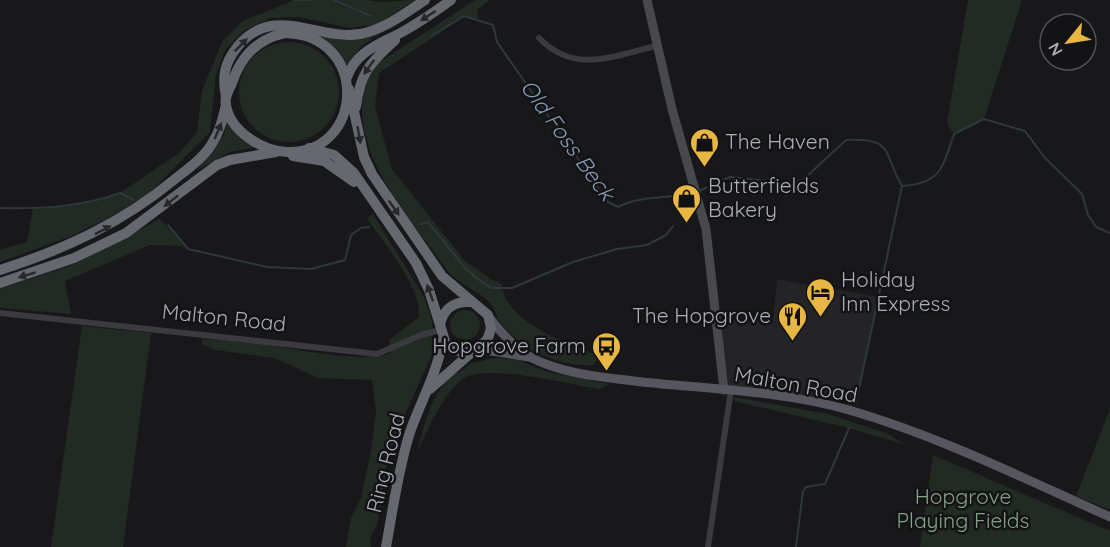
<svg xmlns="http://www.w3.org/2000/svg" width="1110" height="547" font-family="Quicksand,sans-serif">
	<rect width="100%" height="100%" fill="#18181a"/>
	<polygon fill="#242427" points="777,279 878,297 856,403 728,385 720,319 773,322"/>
	<g fill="#222a24">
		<path d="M295 0H367C382 4 399 0 415 0L376 25 349 28 299 17 270 18 245 30 225 50 216 74 210 132 149 193 109 218 69 237 0 262V250L27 242 33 208 79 204 120 193 179 153 197 132 202 91 222 42 243 21Z"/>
		<path d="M475 0H490L477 10 479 19 464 17 379 73 375 107 392 169 465 261 491 279 502 284C504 321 567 344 598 355L594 365C560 367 522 351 501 323 496 317 496 309 490 303 480 292 462 285 449 273 412 220 328 132 377 64Z"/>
		<polygon points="968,0 1022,0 984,119 954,134 947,123"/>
		<polygon points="380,33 362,46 347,65 335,50 314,34"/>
		<circle cx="289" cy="92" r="50"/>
		<polygon points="227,120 257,147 230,152 196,171 224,135"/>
		<path d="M373 214 424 297 432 321 434 350 396 434 387 465 377 525 370 537 371 547H346L351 518 361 498 371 451 376 411 372 380 318 378 275 358 215 350 202 344V339C218 340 233 340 249 342 285 347 356 363 390 354L389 340 419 317C422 287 384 244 367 218Z"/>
		<polygon points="160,219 184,246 150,245 65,281 71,314 0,308 0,289 72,265"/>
		<circle cx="465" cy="325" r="15"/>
		<polygon points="82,326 151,333 123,547 51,547"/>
		<path d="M494 358 518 360 548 372 610 384 599 389C568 384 499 367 471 375 447 382 426 433 417 454 424 421 432 396 454 370L458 373 472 363Z"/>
		<polygon points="734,397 828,414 886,433 906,445 849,428 734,401"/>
		<polygon points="1110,409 1110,510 1076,496"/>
		<polygon points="933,455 1110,531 1110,547 920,547"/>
	</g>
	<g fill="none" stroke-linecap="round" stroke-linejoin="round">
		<g stroke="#2f373e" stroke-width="2">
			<polyline points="294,0 310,0"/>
			<polyline points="334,0 371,16"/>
			<path d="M431 36 464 16 493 25 497 42 608 202 618 207C640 195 669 199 693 193"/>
			<path d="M699 191 730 177 790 183 803 180 846 140C895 138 882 152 902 186 942 183 942 168 954 134L984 119 1025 131 1045 158 1082 194 1088 215 1096 227 1110 233"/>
			<path d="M0 208C41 209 81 207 120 193L134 200"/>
			<polyline points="421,224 428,222 465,268 479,280 491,288 512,288 573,262 617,249 647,245 666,235 673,226"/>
			<polyline points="168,225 188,249 267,267 311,269 345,260 351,235 361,228 369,227"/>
			<polyline points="856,403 902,186"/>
			<polyline points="796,547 803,491 806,487 825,484 849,428"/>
		</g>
		<g stroke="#3a3a3f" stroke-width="6">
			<path d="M539 38C575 75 612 56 656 46"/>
			<polyline points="0,313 377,354 421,335 440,330"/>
			<polyline points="708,547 731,390"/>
		</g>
		<polyline stroke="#48494f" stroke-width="9" points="647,0 672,109 706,229 724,390"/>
		<g stroke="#56575e" stroke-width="9">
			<path d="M489 317C501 333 514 348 532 358 565 375 606 377 642 382 711 389 782 391 849 410 939 436 1025 479 1110 517"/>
			<polyline points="479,349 529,357"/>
		</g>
		<g stroke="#666870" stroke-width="10">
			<path d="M285 33C371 35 364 155 287 152 262 151 230 131 226 105 224 97 229 90 232 83 241 56 257 39 285 33Z"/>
			<path d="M347 77C357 50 381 44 404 31 420 22 436 11 451 0"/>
			<path d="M226 97C222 77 224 63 238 46 274 3 317 41 360 34 384 30 405 13 425 0"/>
			<path d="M356 107C360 73 370 63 395 40"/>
			<polyline points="309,148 334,155 354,173 416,263 429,290 446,344 463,353 479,349 488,338 491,328 488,315 442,276 372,174 364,157 349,89"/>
			<polyline points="293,156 324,161 354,182"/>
			<path d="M0 270C65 249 122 223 175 179 189 168 206 156 214 140 221 129 223 117 226 105"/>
			<polyline points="0,283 74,258 126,233 217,165 230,160 276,152"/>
			<path d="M440 325C443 309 454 301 470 302"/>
			<polyline points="430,389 472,352"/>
			<path d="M386 547C393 509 398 470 410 432 421 401 437 373 443 340"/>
		</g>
	</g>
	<defs><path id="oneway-solid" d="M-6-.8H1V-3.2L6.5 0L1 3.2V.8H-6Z" transform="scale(1.5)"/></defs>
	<g fill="#28282c">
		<use href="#oneway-solid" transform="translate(428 16) rotate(147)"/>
		<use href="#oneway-solid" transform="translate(241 45) rotate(-45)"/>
		<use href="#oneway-solid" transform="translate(369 67) rotate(126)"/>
		<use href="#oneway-solid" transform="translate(218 131) rotate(-67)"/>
		<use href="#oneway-solid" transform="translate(359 135) rotate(80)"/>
		<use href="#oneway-solid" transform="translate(171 201) rotate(142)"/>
		<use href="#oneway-solid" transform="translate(394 208) rotate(55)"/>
		<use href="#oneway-solid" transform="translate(103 230) rotate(-27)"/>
		<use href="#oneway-solid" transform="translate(27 275) rotate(163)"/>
		<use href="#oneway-solid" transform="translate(430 293) rotate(-110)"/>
	</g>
	<defs>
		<symbol id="shop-pin" viewBox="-11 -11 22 30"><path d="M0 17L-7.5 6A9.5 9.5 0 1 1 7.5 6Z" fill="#e8b743" stroke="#131315"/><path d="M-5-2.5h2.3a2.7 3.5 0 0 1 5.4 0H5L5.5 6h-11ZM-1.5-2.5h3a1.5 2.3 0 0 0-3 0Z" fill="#111"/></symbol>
		<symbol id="hotel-pin" viewBox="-11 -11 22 30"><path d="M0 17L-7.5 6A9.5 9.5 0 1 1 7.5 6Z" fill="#e8b743" stroke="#131315"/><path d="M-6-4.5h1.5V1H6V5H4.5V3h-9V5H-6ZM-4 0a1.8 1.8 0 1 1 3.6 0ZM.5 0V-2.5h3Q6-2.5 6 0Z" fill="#111"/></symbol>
		<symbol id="restaurant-pin" viewBox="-11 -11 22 30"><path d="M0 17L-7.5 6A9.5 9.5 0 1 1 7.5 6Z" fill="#e8b743" stroke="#131315"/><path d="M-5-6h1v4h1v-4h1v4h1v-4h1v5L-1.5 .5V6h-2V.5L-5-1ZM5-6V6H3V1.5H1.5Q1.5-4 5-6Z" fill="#111"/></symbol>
		<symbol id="bus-pin" viewBox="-11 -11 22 30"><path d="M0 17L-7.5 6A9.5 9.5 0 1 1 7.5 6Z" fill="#e8b743" stroke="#131315"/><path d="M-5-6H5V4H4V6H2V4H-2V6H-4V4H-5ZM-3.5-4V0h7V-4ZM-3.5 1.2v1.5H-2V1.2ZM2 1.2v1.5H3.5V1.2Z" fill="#111"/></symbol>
	</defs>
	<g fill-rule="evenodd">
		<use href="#shop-pin" x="688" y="126" width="33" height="45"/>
		<use href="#shop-pin" x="670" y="182" width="33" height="45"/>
		<use href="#hotel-pin" x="804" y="276" width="33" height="45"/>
		<use href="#restaurant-pin" x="776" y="300" width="33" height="45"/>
		<use href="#bus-pin" x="590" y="330" width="33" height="45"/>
	</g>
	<g text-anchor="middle" stroke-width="5" stroke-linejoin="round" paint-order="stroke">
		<g font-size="21" fill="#abafb9" stroke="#131315" text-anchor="start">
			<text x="725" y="149">The Haven</text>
			<text x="708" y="193">Butterfields<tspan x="708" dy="24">Bakery</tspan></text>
			<text x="841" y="287">Holiday<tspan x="841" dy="24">Inn Express</tspan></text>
			<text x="771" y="323" text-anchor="end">The Hopgrove</text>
			<text x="586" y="353" text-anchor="end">Hopgrove Farm</text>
		</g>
		<g font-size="21" fill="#abafb9" stroke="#131315">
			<text transform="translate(224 318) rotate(6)" y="7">Malton Road</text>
			<text transform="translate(796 385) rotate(10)" y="7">Malton Road</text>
			<text transform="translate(386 463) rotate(-76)" y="7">Ring Road</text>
		</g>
		<g font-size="21" fill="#84a387" stroke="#131315">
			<text x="963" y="504">Hopgrove<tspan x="963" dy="24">Playing Fields</tspan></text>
		</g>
		<g font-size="22" font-style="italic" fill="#859bb2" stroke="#131315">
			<text transform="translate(568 140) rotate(54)" y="8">Old Foss Beck</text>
		</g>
	</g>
	<g transform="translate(1068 42) rotate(240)"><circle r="28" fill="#131315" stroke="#505157" stroke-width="1.5"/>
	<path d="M0-4.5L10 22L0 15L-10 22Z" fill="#e8b743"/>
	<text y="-9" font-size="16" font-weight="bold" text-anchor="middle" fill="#abafb9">N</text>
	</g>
</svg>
